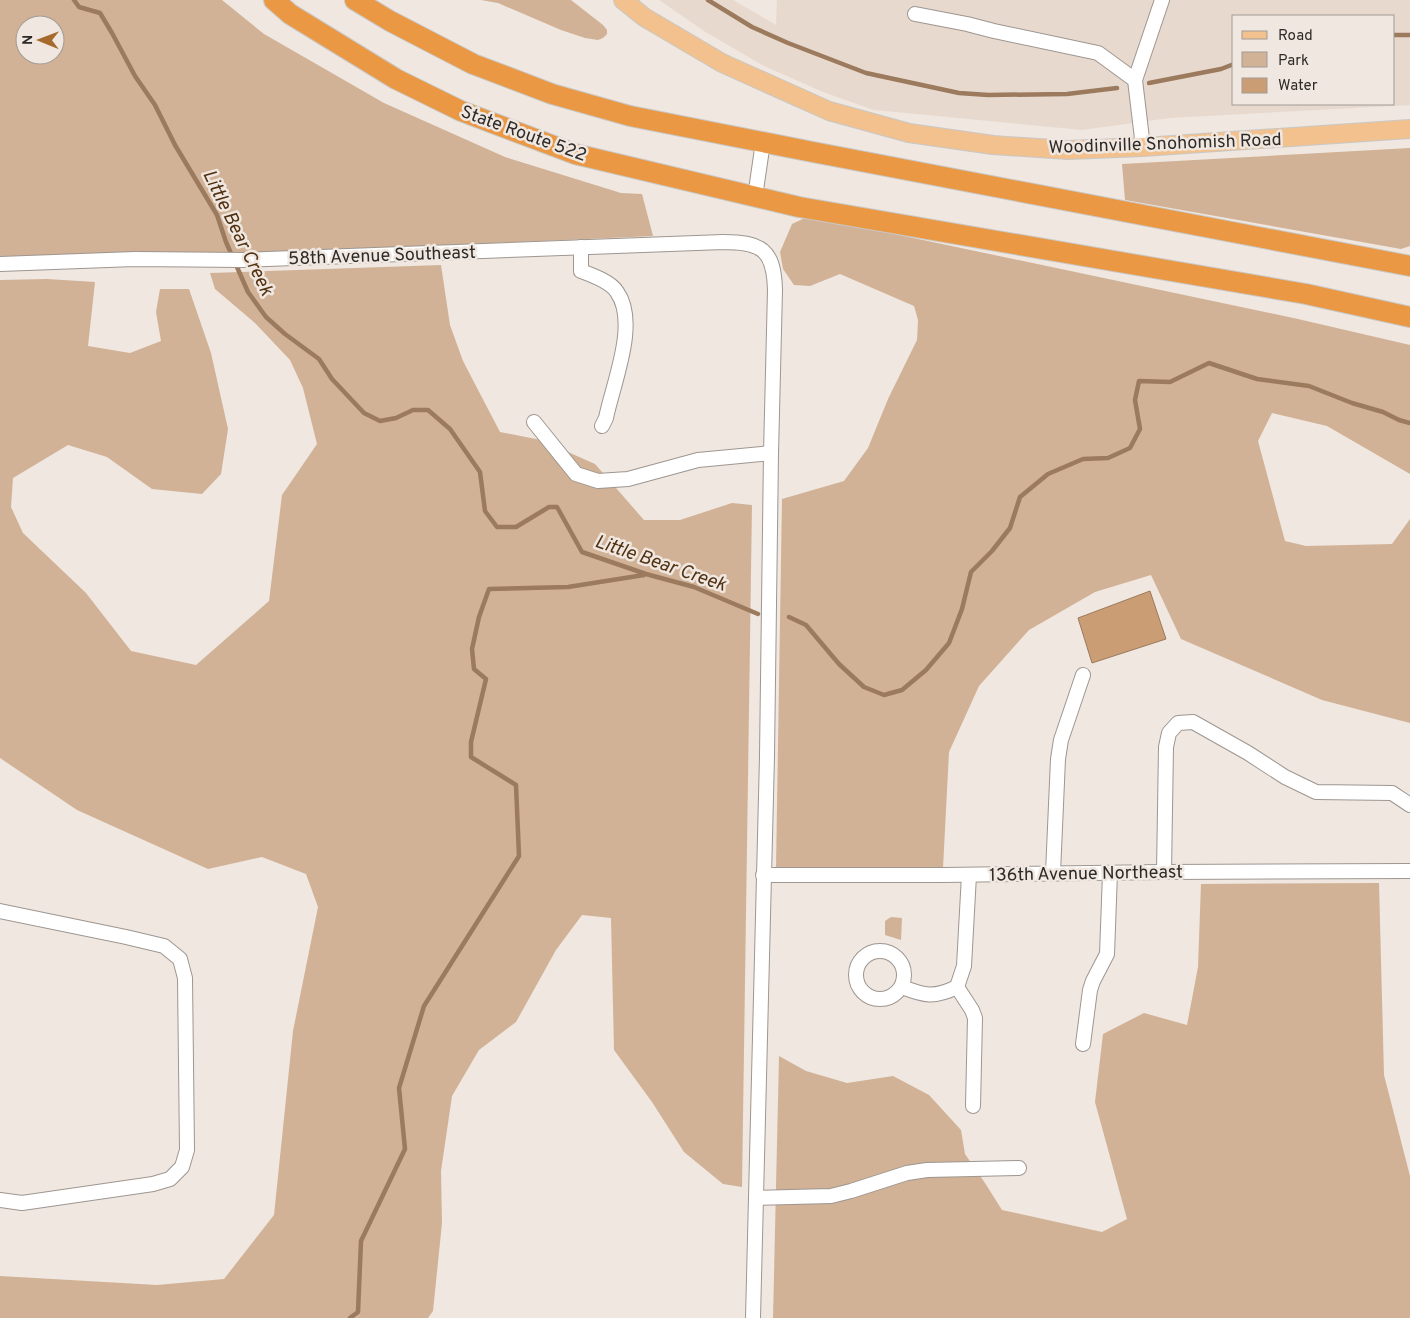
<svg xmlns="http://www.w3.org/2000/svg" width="1410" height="1318" font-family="Overpass,sans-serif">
	<rect width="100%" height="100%" fill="#efe7e0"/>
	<path fill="#e8d9ce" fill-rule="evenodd" d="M659 0H733L776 25 777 0H1410V105L1170 118 1082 130 874 110 823 92 762 65 704 31ZM1234 16H1394V104H1234Z"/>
	<g fill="#d1b296" fill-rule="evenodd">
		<path d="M0 0H222L264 34 384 103 505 157 621 193 642 194 653 236 200 256 0 258ZM25 25H55V55H25Z"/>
		<polygon points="481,0 571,0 603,25 607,30 607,34 603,38 598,40 585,38 561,30 498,3"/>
		<polygon points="1410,148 1410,246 1401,249 1125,200 1122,164"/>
		<polygon points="809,216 1298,319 1410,345 1410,474 1327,426 1272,413 1258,441 1285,541 1306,546 1392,544 1410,519 1410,723 1322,700 1181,639 1151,575 1095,592 1029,630 979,686 949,752 943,868 776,868 782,499 844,481 868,448 888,399 917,340 918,320 914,306 840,274 810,286 794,285 783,269 780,252 792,224"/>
		<polygon points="441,265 450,325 463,361 500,432 541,440 595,464 644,520 680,520 732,503 752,505 742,1187 723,1184 684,1152 652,1102 614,1050 611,918 582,915 556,950 516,1022 479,1050 452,1096 441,1171 442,1223 433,1311 428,1318 0,1318 0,1276 157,1285 224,1279 274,1215 293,1031 318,907 306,874 262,857 208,869 77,810 0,758 0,280 47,279 95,282 88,346 130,353 161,341 156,312 160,289 189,289 211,353 228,429 221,474 202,494 152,489 107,457 68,445 13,478 11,507 23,533 86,593 131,651 196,665 269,601 282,495 317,444 303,388 290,360 255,323 215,289 210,273"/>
		<polygon points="1379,883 1384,1075 1410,1176 1410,1318 773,1318 779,1056 806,1071 847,1083 893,1076 929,1095 961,1130 965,1154 985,1183 1002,1210 1102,1232 1127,1219 1095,1102 1103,1034 1144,1013 1187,1025 1198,967 1201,884"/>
		<polygon points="891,917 902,918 901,940 885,935 885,921"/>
	</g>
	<polygon fill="#ca9d74" stroke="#9b7a5d" points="1150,591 1166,639 1092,663 1078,618"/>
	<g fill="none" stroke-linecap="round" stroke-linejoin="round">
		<g stroke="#9b7a5d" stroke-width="4.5">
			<polyline points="74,0 79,7 100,13 112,33 135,76 155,105 175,145 217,215 226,242 248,292 266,317 285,334 319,359 332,379 364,413 380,421 396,418 413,410 428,410 450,429 480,472 485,511 497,527 516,527 549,507 557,507 582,552 646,574 694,587 758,614"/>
			<polyline points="708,0 752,27 788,43 866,73 959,93 988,95 1067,94 1117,88"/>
			<polyline points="1394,35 1410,35"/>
			<polyline points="1149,83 1221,69 1234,64"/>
			<polyline points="789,617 806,625 839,664 864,687 884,695 902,690 926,670 949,643 962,609 971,572 992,551 1010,528 1020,497 1048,474 1083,459 1108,458 1130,448 1140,429 1135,400 1139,381 1170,382 1209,363 1257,379 1309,386 1352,403 1383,412 1399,420 1410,423"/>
			<polyline points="350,1318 358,1312 361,1241 405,1149 399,1088 424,1006 519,856 516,785 471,757 471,742 486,679 474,669 472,649 479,617 489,589 568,587 644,575"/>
		</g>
		<defs>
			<g id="minor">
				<polyline points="915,14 967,24 994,31 1098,53 1135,80 1143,147"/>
				<polyline points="1135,80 1162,0"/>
				<polyline points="755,197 763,142"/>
				<path d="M581 247V271C592 275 611 282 617 292 639 323 613 383 606 418L602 426"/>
				<path d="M0 264 135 259 243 260 723 242C762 242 774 250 775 290L771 453 767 756 753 1318"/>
				<polyline points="534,422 576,474 598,481 628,479 698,460 771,453"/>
				<polyline points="1164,872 1166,747 1169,733 1178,723 1193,722 1248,753 1285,777 1316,792 1392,793 1410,805"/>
				<polyline points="1053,873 1058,759 1061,740 1083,675"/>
				<polyline points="763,875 942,875 1164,872 1410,871"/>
				<polyline points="0,911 126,937 164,946 180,959 185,978 187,1150 182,1167 170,1179 153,1184 22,1203 0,1200"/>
				<circle cx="880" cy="975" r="24"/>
				<path d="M902 987C925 996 934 998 957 987L964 966 969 875"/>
				<polyline points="957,987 972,1010 975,1018 973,1106"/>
				<polyline points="1083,1044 1090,990 1093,981 1107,954 1110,873"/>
				<polyline points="756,1198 831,1196 851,1191 907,1173 927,1170 1019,1168"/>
			</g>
			<polyline id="major" points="623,0 644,17 722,63 829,111 909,133 993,145 1068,150 1143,147 1410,129"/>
			<g id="highway">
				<polyline points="274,0 290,14 396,79 461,111 575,154 799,207 1306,294 1410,317"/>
				<polyline points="355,0 390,21 473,64 552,94 630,116 818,153 1410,266"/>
			</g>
		</defs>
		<use href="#minor" stroke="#9e9690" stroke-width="16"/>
		<use href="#major" stroke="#c8c8c7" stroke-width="20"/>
		<use href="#highway" stroke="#c8c8c7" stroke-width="22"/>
		<use href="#minor" stroke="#fff" stroke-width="14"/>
		<use href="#major" stroke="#f2c18e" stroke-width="18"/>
		<use href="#highway" stroke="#ea9843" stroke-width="20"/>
	</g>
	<g text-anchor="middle" stroke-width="5" stroke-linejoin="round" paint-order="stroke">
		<g font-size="18" fill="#2d2a27" stroke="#efe7e0">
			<text transform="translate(524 133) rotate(20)" y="6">State Route 522</text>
			<text transform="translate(1165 143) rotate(-2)" y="6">Woodinville Snohomish Road</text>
			<text transform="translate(382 255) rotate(-2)" y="6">58th Avenue Southeast</text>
			<text transform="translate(1086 873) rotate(-1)" y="6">136th Avenue Northeast</text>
		</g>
		<g font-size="19" font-style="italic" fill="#513111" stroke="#efe7e0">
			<text transform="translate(239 232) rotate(64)" y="7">Little Bear Creek</text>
			<text transform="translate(661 562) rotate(19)" y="7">Little Bear Creek</text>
		</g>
	</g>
	<rect x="1232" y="15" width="162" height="90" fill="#efe7e0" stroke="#a19b96"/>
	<rect x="1242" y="31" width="25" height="8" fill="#f2c18e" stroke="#a19b96"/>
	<text x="1278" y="40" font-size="15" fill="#2d2a27">Road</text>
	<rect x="1242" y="52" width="25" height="15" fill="#d1b296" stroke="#a19b96"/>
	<text x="1278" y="65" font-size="15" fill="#2d2a27">Park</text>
	<rect x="1242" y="78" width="25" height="15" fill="#ca9d74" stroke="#a19b96"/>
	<text x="1278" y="90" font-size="15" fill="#2d2a27">Water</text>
	<g transform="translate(40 40) rotate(271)"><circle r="24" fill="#efe7e0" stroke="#a19b96"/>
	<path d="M0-4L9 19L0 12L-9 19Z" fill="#a66a2d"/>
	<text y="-8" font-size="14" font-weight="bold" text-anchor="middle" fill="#2d2a27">N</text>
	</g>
</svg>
